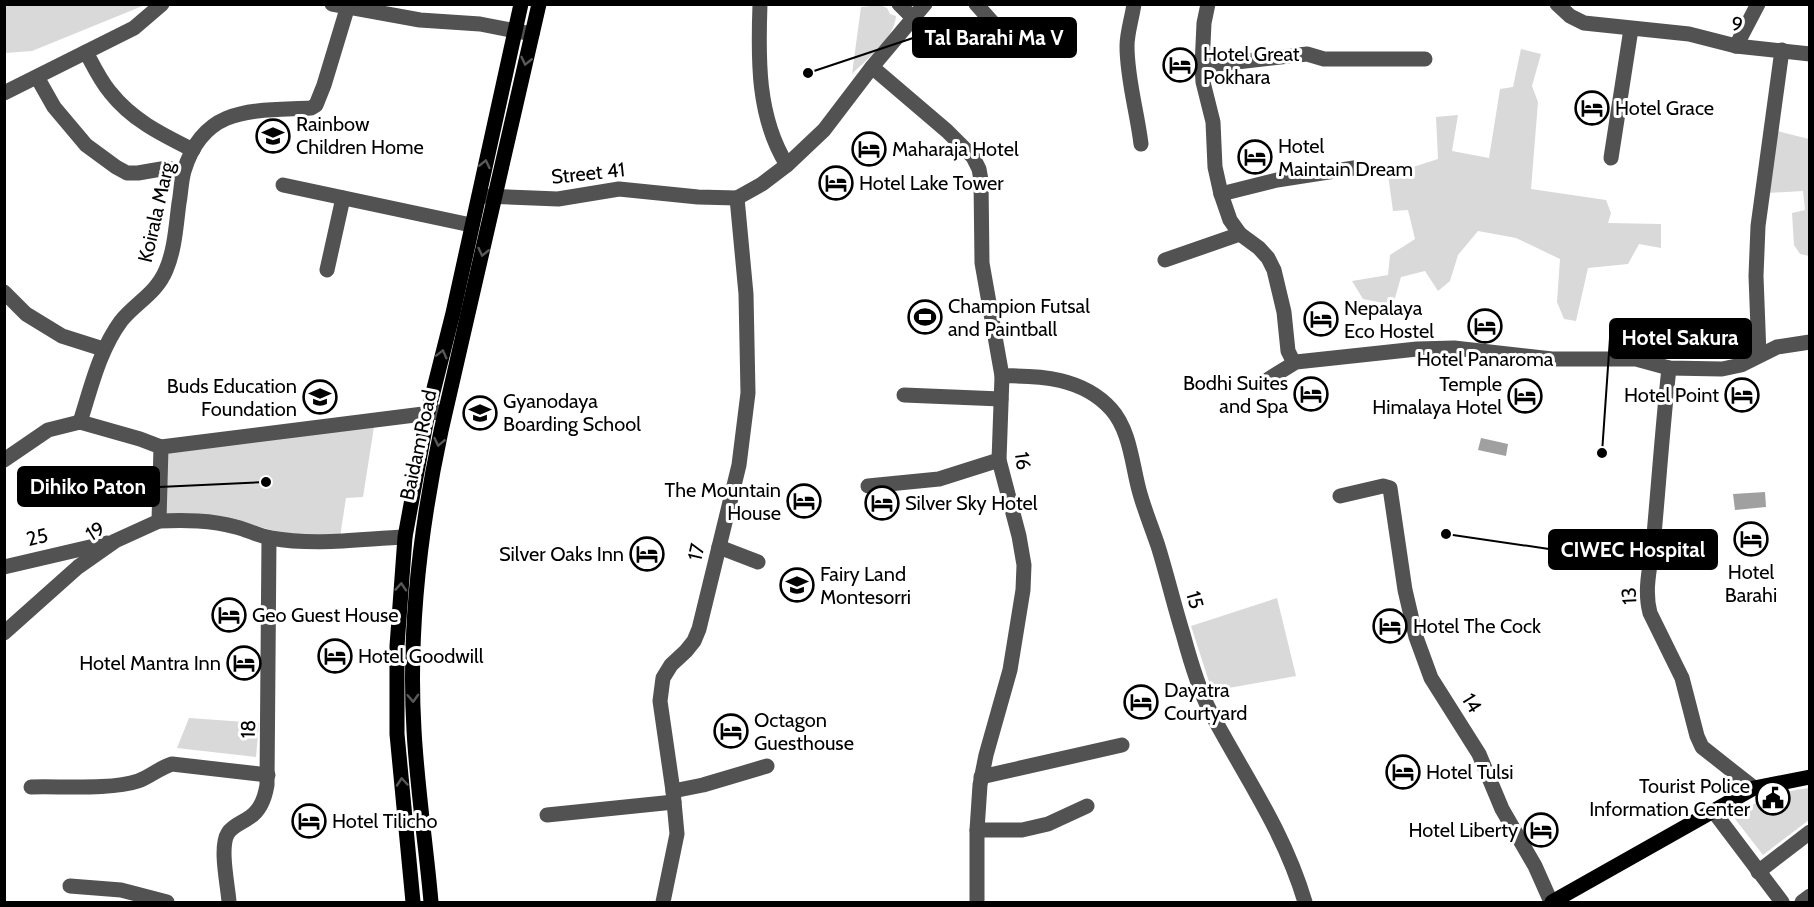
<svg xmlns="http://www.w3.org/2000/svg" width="1814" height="907" font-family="Cabin,sans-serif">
	<rect width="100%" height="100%" fill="#fff"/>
	<g fill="#d9d9d9">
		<polygon points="5,4 145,4 145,5 32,51 5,53"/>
		<path d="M880 5 887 8 890 14 896 16C894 39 868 58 852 74L861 7Z"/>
		<polygon points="1521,49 1541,54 1532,86 1538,102 1531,189 1606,200 1611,213 1608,223 1661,224 1661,248 1639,244 1628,264 1588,268 1576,321 1564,319 1557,302 1560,259 1516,238 1478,231 1458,255 1450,281 1438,291 1425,271 1401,277 1393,305 1363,299 1352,281 1388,275 1390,255 1415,239 1408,210 1393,211 1387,167 1413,167 1438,159 1436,117 1458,115 1452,151 1489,158 1500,89 1513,87"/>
		<polygon points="1773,130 1809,139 1809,256 1800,254 1794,245 1792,213 1805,210 1803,191 1768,193"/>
		<polygon points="374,427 363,497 346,498 340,537 299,535 271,530 243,522 165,514 168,449"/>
		<polygon points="1277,598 1296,676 1212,691 1191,626"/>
		<polygon points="189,718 259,723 256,757 177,748"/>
		<path d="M1809 788V820L1763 855 1732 815C1761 800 1777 792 1809 788Z"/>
	</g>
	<g fill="#a0a0a0">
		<polygon points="1481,438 1508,444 1506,456 1478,450"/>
		<polygon points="1765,492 1766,507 1735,510 1733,494"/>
	</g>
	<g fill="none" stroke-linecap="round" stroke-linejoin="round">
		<g stroke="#525252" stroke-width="15">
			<polyline points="332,4 420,20 480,24 532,34"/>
			<path d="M760 4C758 59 757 117 787 165"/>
			<polyline points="899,4 913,18"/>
			<polyline points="976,4 994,24 1022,35"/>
			<path d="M1134 4C1132 18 1127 33 1127 46 1127 79 1137 111 1141 144"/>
			<polyline points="1208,4 1204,23 1202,66 1203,82 1213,122 1215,167 1221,194 1230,220 1240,234 1259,248 1268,258 1274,270 1284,312 1288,351 1292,359 1296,362"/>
			<polyline points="1557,4 1570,16 1584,23 1689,34 1736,46 1810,54"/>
			<polyline points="1736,46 1758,4"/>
			<path d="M86 52C93 65 100 80 110 92 132 120 161 134 193 150"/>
			<polyline points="1202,66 1307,54 1324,59 1425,59"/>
			<polyline points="872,67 947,131 973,157 979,169 981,180 982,263 1002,376 999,460 1019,536 1024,565 1023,590 1010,670 986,755 980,785 977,830 977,902"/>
			<polyline points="37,77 54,107 86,145 116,167 127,173 138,173 167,168 183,172"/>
			<polyline points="4,93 134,28 162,4"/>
			<polyline points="1611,158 1631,29"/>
			<polyline points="283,185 471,225"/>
			<polyline points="1221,194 1277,180 1354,168"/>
			<polyline points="483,196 558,199 619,189 698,197 737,198"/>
			<polyline points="737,198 762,184 787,165 824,130 872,67 925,4"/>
			<polyline points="1165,260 1240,234"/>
			<polyline points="327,270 343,198"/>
			<polyline points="4,292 26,314 62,336 103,349"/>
			<polyline points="1759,355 1756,276 1758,226 1782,50"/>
			<path d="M1669 368C1663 423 1659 479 1654 535 1652 561 1643 587 1650 613L1682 678 1697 736 1702 747 1754 788"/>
			<path d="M1002 376C1040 375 1083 378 1111 409 1130 430 1132 464 1139 490 1144 509 1152 528 1158 546 1167 575 1174 605 1183 634 1189 656 1200 692 1210 711 1245 777 1283 829 1305 902"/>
			<polyline points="1267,380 1296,362 1417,349 1454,348 1552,359 1636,359 1669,368 1722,369 1741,365 1777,347 1810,342"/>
			<polyline points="904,395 1001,399"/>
			<path d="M80 422C91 388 99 351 121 321 135 303 156 294 166 270 175 249 176 225 179 203 181 193 181 181 184 171 204 105 253 111 311 108L316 105 324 85 347 9"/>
			<polyline points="4,460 48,430 80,422 140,439 161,447"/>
			<polyline points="868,486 939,479 999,460"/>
			<polyline points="1340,496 1383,486 1390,488 1405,590 1416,637 1431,678 1479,754 1502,809 1535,866 1551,902"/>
			<path d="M159 521C185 520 211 520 236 527 248 530 259 536 271 538 315 546 361 539 405 537"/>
			<polyline points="719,547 758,562"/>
			<polyline points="4,567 107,543"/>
			<polyline points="4,633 78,567 115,541 159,521 161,447 439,412"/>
			<polyline points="981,777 1122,745"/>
			<path d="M31 787C60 786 112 790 138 781 150 777 159 768 172 764L268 775"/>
			<polyline points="673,791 703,785 767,766"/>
			<polyline points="1714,812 1782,902"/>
			<polyline points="547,815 674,802"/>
			<polyline points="977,830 1022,830 1048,824 1087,806"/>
			<polyline points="1758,872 1810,832"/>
			<polyline points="70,886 121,890 167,902"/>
			<path d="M229 902C228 886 219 847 228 833 233 825 242 823 250 817 261 810 265 797 267 785L269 538"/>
			<polyline points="663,902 677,834 673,791 660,701 663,678 671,665 686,651 694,641 699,629 739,465 748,393 746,294 737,198"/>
			<polyline points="1802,902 1810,896"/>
		</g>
		<g stroke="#000" stroke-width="15">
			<polyline points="413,902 397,734 397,646 405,537 428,412 453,313 521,4"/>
			<path d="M431 902C426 845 417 787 414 730 408 629 420 529 441 431L539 4"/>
			<polyline points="1552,902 1754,788 1810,777"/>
		</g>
	</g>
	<defs><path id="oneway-chevron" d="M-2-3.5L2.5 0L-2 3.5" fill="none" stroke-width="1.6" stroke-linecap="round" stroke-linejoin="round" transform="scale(1.5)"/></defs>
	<g stroke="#595959">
		<use href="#oneway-chevron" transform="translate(526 61) rotate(103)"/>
		<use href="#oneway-chevron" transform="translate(485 164) rotate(-77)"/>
		<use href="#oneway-chevron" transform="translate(483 252) rotate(103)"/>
		<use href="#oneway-chevron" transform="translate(442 354) rotate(-76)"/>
		<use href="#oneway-chevron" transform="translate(439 442) rotate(102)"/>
		<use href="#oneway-chevron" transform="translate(401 587) rotate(-86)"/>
		<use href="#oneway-chevron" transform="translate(413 698) rotate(88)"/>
		<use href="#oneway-chevron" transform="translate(402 782) rotate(-95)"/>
	</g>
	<defs>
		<symbol id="hotel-ring" viewBox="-11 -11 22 22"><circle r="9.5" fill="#fff" stroke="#000" stroke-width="1.5"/><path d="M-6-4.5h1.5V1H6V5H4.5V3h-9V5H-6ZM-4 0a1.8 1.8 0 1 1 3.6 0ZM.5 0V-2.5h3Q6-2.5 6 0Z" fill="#000"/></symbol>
		<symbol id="school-ring" viewBox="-11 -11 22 22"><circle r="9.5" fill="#fff" stroke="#000" stroke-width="1.5"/><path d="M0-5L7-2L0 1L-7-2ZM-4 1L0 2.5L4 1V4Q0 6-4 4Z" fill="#000"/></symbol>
		<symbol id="stadium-ring" viewBox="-11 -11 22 22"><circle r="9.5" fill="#fff" stroke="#000" stroke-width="1.5"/><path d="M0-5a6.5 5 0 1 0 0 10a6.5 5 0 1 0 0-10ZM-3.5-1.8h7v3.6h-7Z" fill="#000"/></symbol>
		<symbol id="civic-ring" viewBox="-11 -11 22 22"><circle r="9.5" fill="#fff" stroke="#000" stroke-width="1.5"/><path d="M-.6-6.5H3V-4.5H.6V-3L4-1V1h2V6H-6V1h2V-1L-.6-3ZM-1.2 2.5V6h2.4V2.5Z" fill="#000"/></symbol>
	</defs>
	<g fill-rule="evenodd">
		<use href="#hotel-ring" x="1161" y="46" width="38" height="38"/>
		<use href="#hotel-ring" x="1573" y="89" width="38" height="38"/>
		<use href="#school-ring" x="254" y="117" width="38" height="38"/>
		<use href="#hotel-ring" x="850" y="130" width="38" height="38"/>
		<use href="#hotel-ring" x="1236" y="138" width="38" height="38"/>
		<use href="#hotel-ring" x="817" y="164" width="38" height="38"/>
		<use href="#stadium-ring" x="906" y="298" width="38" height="38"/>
		<use href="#hotel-ring" x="1302" y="300" width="38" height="38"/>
		<use href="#hotel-ring" x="1466" y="307" width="38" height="38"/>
		<use href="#hotel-ring" x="1292" y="375" width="38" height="38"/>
		<use href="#hotel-ring" x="1723" y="376" width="38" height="38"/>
		<use href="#hotel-ring" x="1506" y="377" width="38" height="38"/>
		<use href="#school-ring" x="301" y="378" width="38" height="38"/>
		<use href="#school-ring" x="461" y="394" width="38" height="38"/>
		<use href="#hotel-ring" x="785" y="482" width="38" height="38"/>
		<use href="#hotel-ring" x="863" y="484" width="38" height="38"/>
		<use href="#hotel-ring" x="1732" y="520" width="38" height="38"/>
		<use href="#hotel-ring" x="628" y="535" width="38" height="38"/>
		<use href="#school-ring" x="778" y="566" width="38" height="38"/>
		<use href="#hotel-ring" x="210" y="596" width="38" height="38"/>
		<use href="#hotel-ring" x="1371" y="607" width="38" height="38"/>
		<use href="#hotel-ring" x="316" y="637" width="38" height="38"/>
		<use href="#hotel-ring" x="225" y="644" width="38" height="38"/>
		<use href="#hotel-ring" x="1122" y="683" width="38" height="38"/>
		<use href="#hotel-ring" x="712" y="712" width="38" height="38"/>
		<use href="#hotel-ring" x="1384" y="753" width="38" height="38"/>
		<use href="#civic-ring" x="1754" y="779" width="38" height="38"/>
		<use href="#hotel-ring" x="290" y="802" width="38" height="38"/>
		<use href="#hotel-ring" x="1522" y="811" width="38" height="38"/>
	</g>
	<g text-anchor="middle" stroke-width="6" stroke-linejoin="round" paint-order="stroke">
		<g font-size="20" fill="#000" stroke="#fff">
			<text transform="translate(1737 24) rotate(10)" y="7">9</text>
			<text transform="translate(588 173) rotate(-6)" y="7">Street 41</text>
			<text transform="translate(156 212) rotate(-77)" y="7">Koirala Marg</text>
			<text transform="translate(418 445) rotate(-78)" y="7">Baidam Road</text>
			<text transform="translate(1023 461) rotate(82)" y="7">16</text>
			<text transform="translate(95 531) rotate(-32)" y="7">19</text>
			<text transform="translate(37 537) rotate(-13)" y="7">25</text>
			<text transform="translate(696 552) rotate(-77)" y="7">17</text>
			<text transform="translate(1629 596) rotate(-93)" y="7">13</text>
			<text transform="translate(1195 600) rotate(74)" y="7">15</text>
			<text transform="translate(1472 703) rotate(58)" y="7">14</text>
			<text transform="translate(248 729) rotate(-89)" y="7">18</text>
		</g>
		<g font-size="20" fill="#000" stroke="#fff" text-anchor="start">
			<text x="1203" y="61">Hotel Great<tspan x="1203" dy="23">Pokhara</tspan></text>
			<text x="1615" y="115">Hotel Grace</text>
			<text x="296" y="131">Rainbow<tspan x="296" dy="23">Children Home</tspan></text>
			<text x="1278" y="153">Hotel<tspan x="1278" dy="23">Maintain Dream</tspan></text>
			<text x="892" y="156">Maharaja Hotel</text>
			<text x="859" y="190">Hotel Lake Tower</text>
			<text x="948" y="313">Champion Futsal<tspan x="948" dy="23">and Paintball</tspan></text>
			<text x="1344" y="315">Nepalaya<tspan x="1344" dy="23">Eco Hostel</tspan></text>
			<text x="1485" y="366" text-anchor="middle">Hotel Panaroma</text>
			<text x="1288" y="390" text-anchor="end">Bodhi Suites<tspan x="1288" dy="23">and Spa</tspan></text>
			<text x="1502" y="391" text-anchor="end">Temple<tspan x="1502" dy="23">Himalaya Hotel</tspan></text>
			<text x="297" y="393" text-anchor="end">Buds Education<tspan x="297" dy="23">Foundation</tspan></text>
			<text x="1719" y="402" text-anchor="end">Hotel Point</text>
			<text x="503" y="408">Gyanodaya<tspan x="503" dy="23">Boarding School</tspan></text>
			<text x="781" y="497" text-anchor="end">The Mountain<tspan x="781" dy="23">House</tspan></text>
			<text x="905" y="510">Silver Sky Hotel</text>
			<text x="624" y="561" text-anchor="end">Silver Oaks Inn</text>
			<text x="1751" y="579" text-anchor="middle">Hotel<tspan x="1751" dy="23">Barahi</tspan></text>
			<text x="820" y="581">Fairy Land<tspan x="820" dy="23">Montesorri</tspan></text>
			<text x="252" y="622">Geo Guest House</text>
			<text x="1413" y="633">Hotel The Cock</text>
			<text x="358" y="663">Hotel Goodwill</text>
			<text x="221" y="670" text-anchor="end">Hotel Mantra Inn</text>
			<text x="1164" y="697">Dayatra<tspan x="1164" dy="23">Courtyard</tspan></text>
			<text x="754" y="727">Octagon<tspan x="754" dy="23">Guesthouse</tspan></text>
			<text x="1426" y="779">Hotel Tulsi</text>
			<text x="1750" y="793" text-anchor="end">Tourist Police<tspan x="1750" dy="23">Information Center</tspan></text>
			<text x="332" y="828">Hotel Tilicho</text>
			<text x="1518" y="837" text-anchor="end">Hotel Liberty</text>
		</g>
	</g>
	<path fill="none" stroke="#000" stroke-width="2" d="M808 73L913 38M1602 453L1610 338M266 482L159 487M1446 534L1549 549"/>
	<g fill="#000" stroke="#fff" stroke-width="2">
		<circle cx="808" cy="73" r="6"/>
		<circle cx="1602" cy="453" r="6"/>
		<circle cx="266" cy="482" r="6"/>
		<circle cx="1446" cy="534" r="6"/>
	</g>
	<g fill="#000" stroke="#000" stroke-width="2">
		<rect x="913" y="18" width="163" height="39" rx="6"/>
		<rect x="1610" y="319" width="141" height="39" rx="6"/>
		<rect x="18" y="467" width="141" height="39" rx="6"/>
		<rect x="1549" y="530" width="168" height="39" rx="6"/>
	</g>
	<g font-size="21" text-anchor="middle" font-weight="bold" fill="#fff">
		<text x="994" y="45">Tal Barahi Ma V</text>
		<text x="1680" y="345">Hotel Sakura</text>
		<text x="88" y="494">Dihiko Paton</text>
		<text x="1633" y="557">CIWEC Hospital</text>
	</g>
	<rect width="1814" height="907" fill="none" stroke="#000000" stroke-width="12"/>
</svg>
